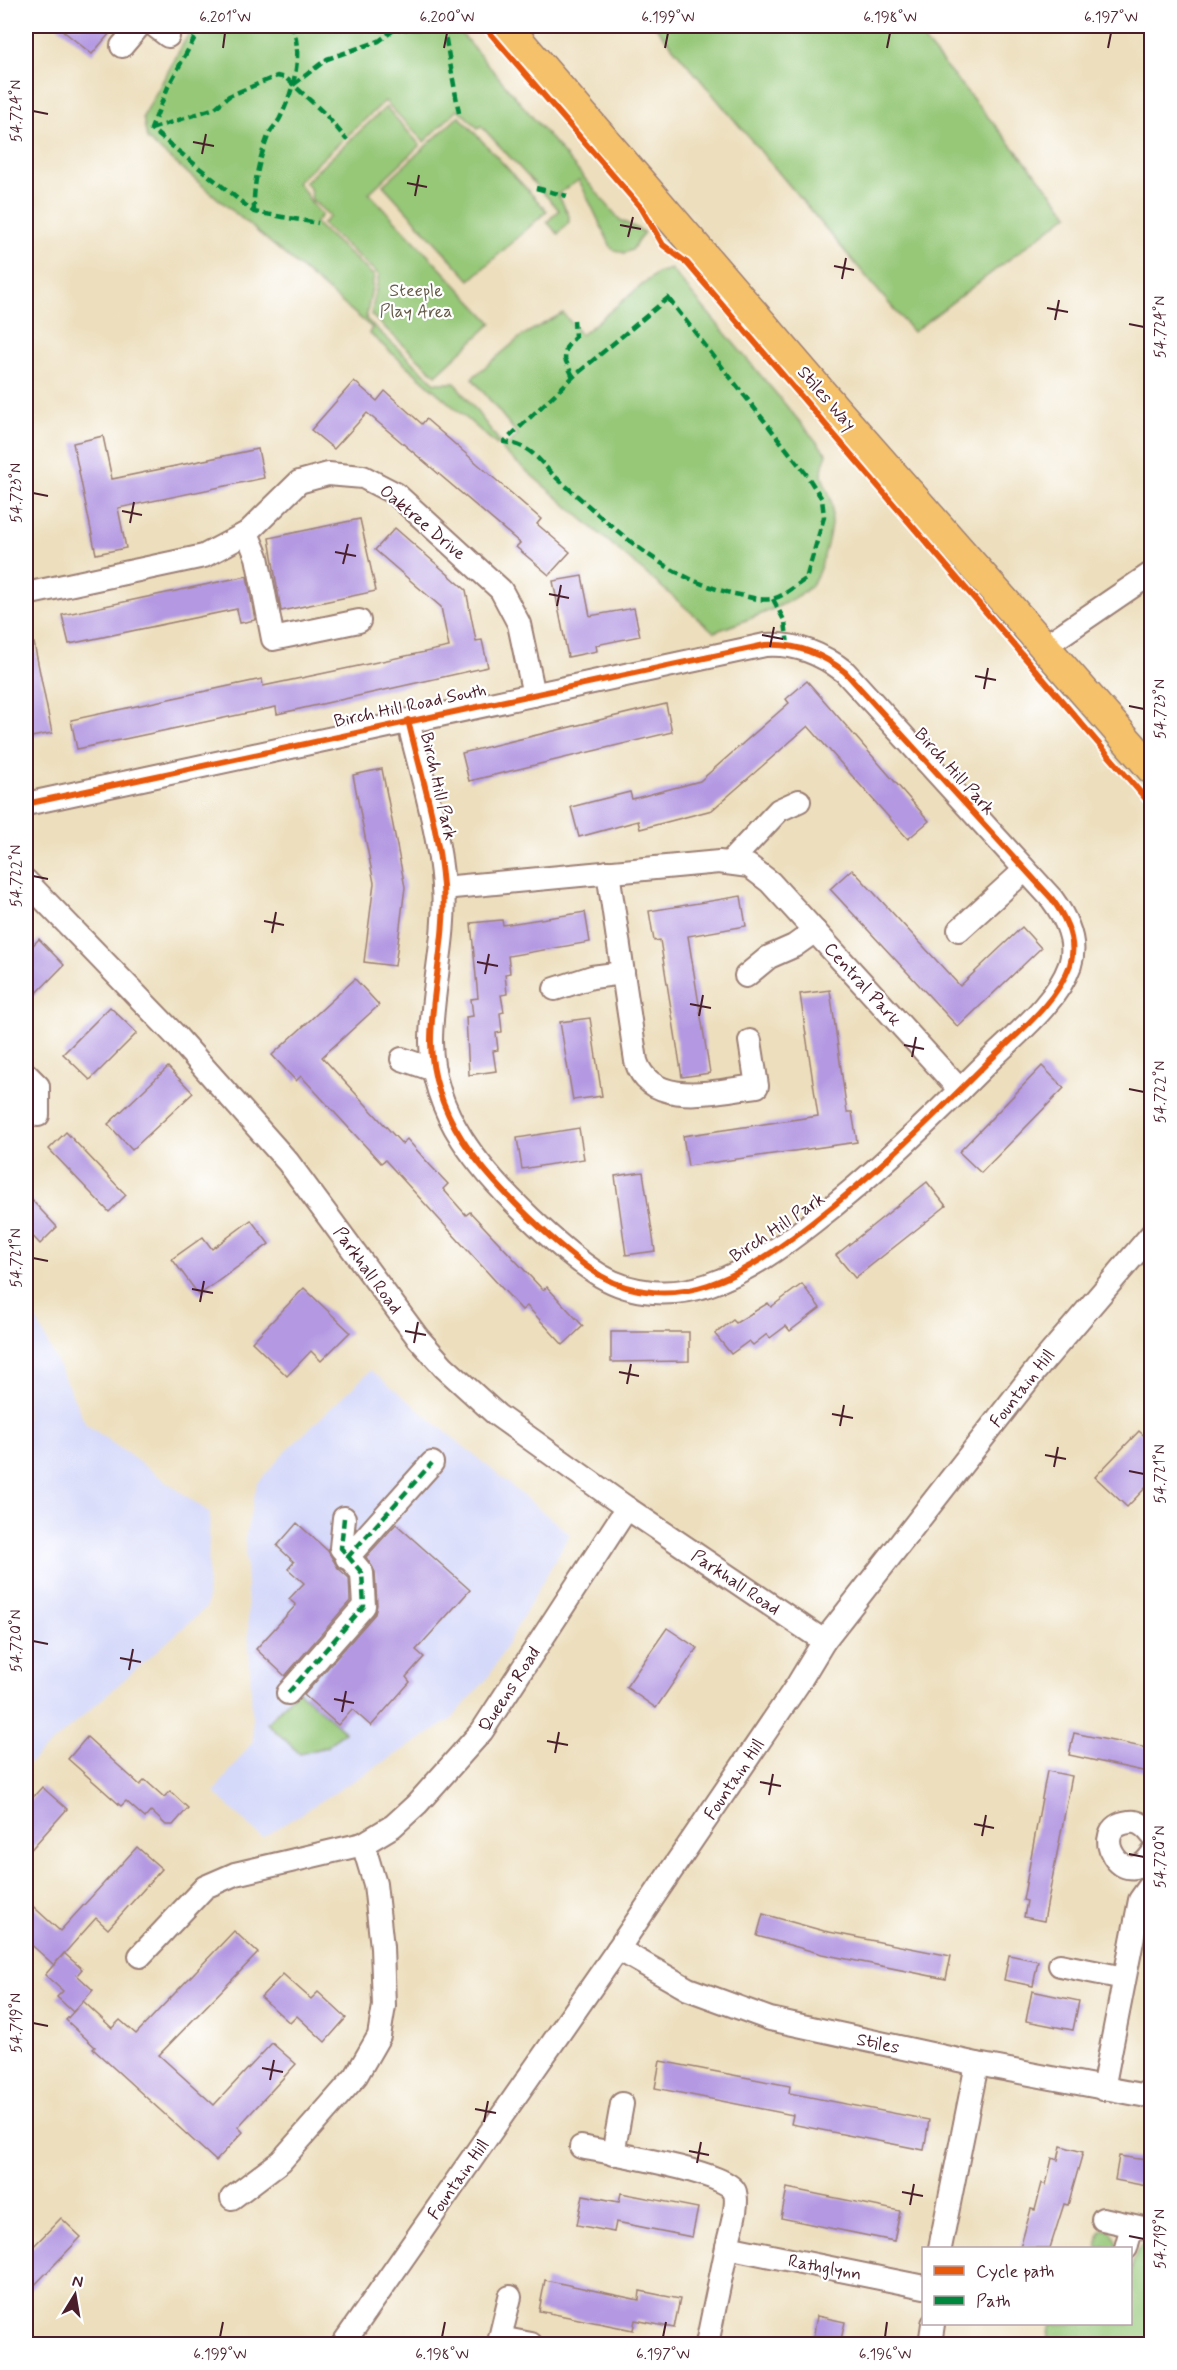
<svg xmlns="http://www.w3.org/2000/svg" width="1177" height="2370" font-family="Mynerve,sans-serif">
	<rect width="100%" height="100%" fill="#fff"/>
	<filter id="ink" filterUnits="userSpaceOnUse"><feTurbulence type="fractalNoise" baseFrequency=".0167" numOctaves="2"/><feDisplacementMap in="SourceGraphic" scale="12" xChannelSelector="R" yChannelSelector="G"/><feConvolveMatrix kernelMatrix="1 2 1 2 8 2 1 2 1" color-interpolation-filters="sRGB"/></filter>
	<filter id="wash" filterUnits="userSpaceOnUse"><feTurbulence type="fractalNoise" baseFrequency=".008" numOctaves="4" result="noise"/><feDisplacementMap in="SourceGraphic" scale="24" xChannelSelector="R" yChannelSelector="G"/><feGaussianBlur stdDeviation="1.35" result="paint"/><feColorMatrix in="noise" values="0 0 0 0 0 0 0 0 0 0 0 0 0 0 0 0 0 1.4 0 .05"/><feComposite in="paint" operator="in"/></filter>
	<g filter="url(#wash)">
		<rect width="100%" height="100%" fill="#eddfbe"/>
		<g fill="#d4d8f9">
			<polygon points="26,1297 86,1424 210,1513 207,1607 26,1766"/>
			<polygon points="371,1370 570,1534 488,1678 450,1721 262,1838 214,1792 253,1741 245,1539 257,1484 285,1452"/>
		</g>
		<g fill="#96c878" stroke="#707452" stroke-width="1.5">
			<path d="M193 26H455L620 220 644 232 632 250 624 253 612 249 579 180 558 194 569 216V222L558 234 547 222 559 210 481 126 478 128 458 109 424 142 385 101 297 182C307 193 310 204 322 215L315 223 374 276 366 319 435 383H455L500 442 497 445 369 333 372 328 147 139 143 117Z"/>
			<polygon points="655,26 912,26 1069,214 913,332"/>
			<polygon points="386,107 420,145 369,193 492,323 436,375 371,315 379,275 322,224 330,216 312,200 310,188 305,182"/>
			<polygon points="459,116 547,211 470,280 383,185"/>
			<path d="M671 269 827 454C814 483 831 484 832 507 833 525 823 568 813 583 802 601 736 624 714 632L502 450 518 435 472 378 523 335 563 313 581 335 657 273Z"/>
			<polygon points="298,1690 345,1732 326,1747 300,1754 267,1723"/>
			<polygon points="1105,2229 1112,2232 1117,2243 1116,2248 1097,2248 1100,2232"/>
			<path d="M1151 2240V2344H1047L1051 2324H1130C1131 2303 1124 2246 1151 2240Z"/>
			<polygon points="26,2324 38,2344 26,2344"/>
		</g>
		<g id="blocks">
			<g fill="#b499e2">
				<polygon points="57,26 116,26 92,54"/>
				<polygon points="354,381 377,401 385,391 422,424 426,419 541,519 537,524 570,552 549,575 516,547 520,543 367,413 334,449 311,430"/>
				<polygon points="103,436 112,479 258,449 264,478 118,508 126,548 96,554 73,443"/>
				<polygon points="360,519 376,591 281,611 269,538"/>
				<polygon points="395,528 466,590 476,641 482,640 488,667 277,714 276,707 77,749 71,720 262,679 263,686 449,647 441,607 375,550"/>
				<polygon points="247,576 255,620 240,623 237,609 69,644 62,615"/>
				<polygon points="582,576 590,616 634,608 640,636 596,645 597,651 568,657 553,581"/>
				<polygon points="34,643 52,733 26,738 26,644"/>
				<polygon points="807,681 929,821 908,839 808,726 712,810 640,829 638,821 579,837 571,807 630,792 632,799 700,781 789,703 786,699"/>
				<polygon points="666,704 672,732 469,781 462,753"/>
				<polygon points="382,769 405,887 395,966 364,962 374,883 353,775"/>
				<polygon points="852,869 960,986 1022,927 1041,948 958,1027 830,889"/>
				<polygon points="741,896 746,926 688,936 710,1073 682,1077 660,940 654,941 649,911"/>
				<polygon points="585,912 590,942 508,956 510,973 505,974 507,994 501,995 504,1012 500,1013 502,1032 496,1033 498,1050 493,1051 496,1071 469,1075 466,1017 473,1016 471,999 478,998 471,923 502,920 503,925"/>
				<polygon points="39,939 64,965 26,1004 26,952"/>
				<polygon points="355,979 379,1005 322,1057 402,1144 407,1139 429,1164 448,1184 443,1189 466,1215 470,1212 543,1290 547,1287 583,1326 563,1345 527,1306 522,1310 385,1160 381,1163 301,1076 296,1081 272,1055"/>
				<polygon points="830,990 847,1112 852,1112 857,1142 688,1166 683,1136 818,1116 800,994"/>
				<polygon points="110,1007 137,1033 90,1080 63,1054"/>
				<polygon points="590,1018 602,1096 573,1100 560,1022"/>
				<polygon points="1042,1066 1064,1088 981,1173 959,1152"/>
				<polygon points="168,1067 193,1093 132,1150 108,1124"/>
				<polygon points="579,1128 584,1159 522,1169 517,1138"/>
				<polygon points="66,1132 126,1195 109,1212 49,1149"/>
				<polygon points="643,1172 655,1251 626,1255 615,1176"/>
				<polygon points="927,1182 946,1206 855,1278 836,1255"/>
				<polygon points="26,1194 57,1227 40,1244 26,1229"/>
				<polygon points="251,1220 269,1244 199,1295 172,1259 203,1237 212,1249"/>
				<polygon points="802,1284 820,1308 790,1331 786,1326 770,1338 767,1334 753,1345 749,1341 731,1354 715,1334 733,1320 736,1323 768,1303 771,1307"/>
				<polygon points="304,1288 350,1332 321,1361 311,1351 287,1376 252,1342"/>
				<polygon points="611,1332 689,1332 689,1361 611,1362"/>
				<polygon points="1139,1431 1152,1443 1152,1481 1127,1507 1095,1477"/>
				<polygon points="297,1523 328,1551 338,1568 349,1578 350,1601 285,1676 256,1649 296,1605 289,1599 304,1583 288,1569 294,1562 277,1546"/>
				<polygon points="396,1524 470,1590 416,1650 424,1657 406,1677 410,1682 371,1726 352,1709 338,1725 304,1695 375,1614 377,1605 375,1572 366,1557"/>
				<polygon points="667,1628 697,1648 656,1708 626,1687"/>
				<polygon points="1074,1733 1152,1749 1152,1773 1069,1755"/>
				<polygon points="87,1737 140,1785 145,1780 164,1797 170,1791 188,1808 173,1825 166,1825 151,1811 145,1818 126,1801 121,1806 68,1759"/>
				<polygon points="1047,1771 1072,1776 1044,1921 1024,1917 1027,1901 1023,1900"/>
				<polygon points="42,1787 67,1809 26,1855 26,1805"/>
				<polygon points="137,1847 162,1869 108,1929 96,1918 54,1965 26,1940 26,1900 60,1931"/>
				<polygon points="763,1914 824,1931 951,1956 946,1979 822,1954 757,1936"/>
				<polygon points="234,1931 258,1953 159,2055 214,2105 272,2043 296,2064 238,2127 243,2132 216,2161 93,2049 95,2047 66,2020 83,2001 112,2028 120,2020 136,2034"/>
				<polygon points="64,1953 82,1969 77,1975 93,1990 73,2012 57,1997 63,1991 45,1975"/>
				<polygon points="1009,1955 1038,1961 1033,1986 1004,1980"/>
				<polygon points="283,1974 311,1999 318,1992 346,2018 325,2042 297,2016 290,2023 261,1997"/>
				<polygon points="1032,1991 1079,2001 1073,2030 1026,2021"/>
				<polygon points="660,2061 790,2086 789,2093 929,2120 924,2150 791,2124 793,2115 655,2088"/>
				<polygon points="1061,2146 1083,2152 1068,2205 1064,2204 1050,2248 1020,2248 1031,2209 1035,2210 1042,2183 1046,2185 1052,2158 1058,2160"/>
				<polygon points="1119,2156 1152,2161 1152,2187 1115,2180"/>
				<polygon points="787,2188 900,2211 894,2241 781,2218"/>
				<polygon points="621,2193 698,2208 692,2237 616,2222 614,2232 577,2225 583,2195 619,2202"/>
				<polygon points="61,2218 81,2237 26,2294 26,2254"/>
				<polygon points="545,2280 639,2300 640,2291 680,2299 674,2328 635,2320 633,2330 539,2311"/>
				<polygon points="817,2316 845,2322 840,2344 812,2344"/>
			</g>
		</g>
	</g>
	<g filter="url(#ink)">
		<use href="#blocks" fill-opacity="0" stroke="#9c7f74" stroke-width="1.5"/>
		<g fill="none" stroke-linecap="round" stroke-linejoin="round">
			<defs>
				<g id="minor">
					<polyline points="155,26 168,36"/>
					<polyline points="122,46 139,26"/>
					<polyline points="247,533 257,557 273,639 359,621"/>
					<polyline points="26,594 204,556 247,533 299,482 328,474 363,477 396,494 501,590 519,624 534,695"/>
					<polyline points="1045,646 1152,573"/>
					<path d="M26 804 765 645C796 643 821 653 845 672L1052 899C1066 918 1078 941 1070 965 1056 1004 1015 1035 986 1064 931 1119 875 1174 813 1222 781 1247 747 1272 708 1285 673 1297 633 1295 601 1276 575 1260 552 1239 530 1218 480 1170 432 1115 431 1042 431 990 447 938 443 886 439 830 421 774 408 720"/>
					<polyline points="730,862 779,810 799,801"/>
					<path d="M608 872 636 1061C651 1110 720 1090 757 1086L750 1041"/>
					<polyline points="26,881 176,1036 288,1162 418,1338 444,1367 497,1415 627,1508 824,1641"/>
					<polyline points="443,888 719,862 749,866 770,882 960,1090"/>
					<polyline points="959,930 1025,870"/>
					<polyline points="746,976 769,957 794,946 815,931"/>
					<polyline points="555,989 592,977 623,973"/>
					<polyline points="402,1059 434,1070"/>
					<polyline points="26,1074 38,1086 38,1115"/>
					<polyline points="347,1558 432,1463"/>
					<polyline points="288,1693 364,1606 362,1573 341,1548 344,1518"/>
					<path d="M1152 1835C1146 1827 1139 1820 1129 1822 1085 1827 1124 1896 1152 1854"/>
					<polyline points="618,1949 688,1989 770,2019 977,2064 1152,2097"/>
					<polyline points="140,1956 205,1887 235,1874 363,1844 393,1826 417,1804 482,1731 627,1508"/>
					<polyline points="1060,1965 1124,1978"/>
					<polyline points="1103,2089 1140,1900 1152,1883"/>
					<path d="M581 2147C605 2152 729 2172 735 2192 739 2207 730 2231 727 2247"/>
					<polyline points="613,2154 622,2104"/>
					<polyline points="232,2198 281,2161 356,2076 379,2036 384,2006 382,1947 375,1884 363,1844"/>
					<polyline points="1103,2219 1152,2230"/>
					<polyline points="940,2248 977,2064"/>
					<polyline points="1126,2248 1132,2226"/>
					<polyline points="510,2297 500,2338 531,2344"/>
					<polyline points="343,2344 618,1949 798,1684 824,1641 1036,1370 1152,1234"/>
					<polyline points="707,2344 727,2247 924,2287"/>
					<polyline points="930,2344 933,2324"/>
				</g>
				<polyline id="major" points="506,26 837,411 1152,769"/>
			</defs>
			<use href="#minor" stroke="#9c7f74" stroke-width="26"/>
			<use href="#major" stroke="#9c7f74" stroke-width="33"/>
			<use href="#minor" stroke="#fff" stroke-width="22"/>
			<use href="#major" stroke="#f5c16b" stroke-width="30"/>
			<g stroke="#00873e" stroke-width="4.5" stroke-dasharray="9 4.5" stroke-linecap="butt">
				<polyline points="201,26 168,87 151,129 254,212 318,223"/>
				<polyline points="441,26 444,29 459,113"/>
				<polyline points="293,85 327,59 379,41 395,29 444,29"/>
				<polyline points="151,129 215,108 229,96 277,76 286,78 325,114 347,140"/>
				<polyline points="536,188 567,196"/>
				<path d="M254 212C253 187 258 163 267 139 269 132 275 126 279 120 293 93 304 54 292 26"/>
				<path d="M668 298 806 474 822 499 824 517 806 579C796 585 782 598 771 599 759 601 746 596 735 594 660 577 615 528 559 480 538 462 535 446 504 442L573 377Z"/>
				<polyline points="573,377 565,359 566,348 575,337 574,320"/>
				<polyline points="773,599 785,622 788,645"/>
				<polyline points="347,1558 432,1463"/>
				<polyline points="288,1693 364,1606 362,1573 341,1548 344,1518"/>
			</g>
			<defs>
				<g id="cycleway">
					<polyline points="484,26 642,209 663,245 687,263 1152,806"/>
					<path d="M26 804 765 645C796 643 821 653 845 672L1052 899C1066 918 1078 941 1070 965 1056 1004 1015 1035 986 1064 931 1119 875 1174 813 1222 781 1247 747 1272 708 1285 673 1297 633 1295 601 1276 575 1260 552 1239 530 1218 480 1170 432 1115 431 1042 431 990 447 938 443 886 439 830 421 774 408 720"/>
				</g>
			</defs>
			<use href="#cycleway" stroke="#fff" stroke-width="10"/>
			<use href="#cycleway" stroke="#e8590c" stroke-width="6"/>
		</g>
	</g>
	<path fill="none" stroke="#4a1f2b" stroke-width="2" d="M223 48 225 33M444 48 447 33M665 48 668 33M887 48 890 33M1108 48 1111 33M33 111 48 114M193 142 214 146M202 154 206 134M407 183 427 187M415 196 419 175M620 225 641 229M628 237 633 217M834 266 854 270M842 279 846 258M1047 308 1068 312M1055 320 1059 300M1129 324 1144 327M33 493 48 496M122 511 142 515M130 523 134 502M335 552 356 556M343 564 348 544M549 594 569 598M557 606 561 585M762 635 783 639M770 647 774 627M975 676 996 680M984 689 988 668M1129 706 1144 709M33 876 48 879M264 921 284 925M272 933 276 912M477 962 498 966M485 974 489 954M690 1004 711 1008M699 1016 703 995M904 1045 924 1049M912 1057 916 1037M1129 1089 1144 1092M33 1258 48 1261M192 1289 213 1293M200 1302 204 1281M405 1331 426 1335M414 1343 418 1322M619 1372 639 1376M627 1384 631 1364M832 1414 853 1418M840 1426 844 1405M1045 1455 1066 1459M1054 1467 1058 1447M1129 1471 1144 1474M33 1641 48 1644M120 1658 141 1662M129 1670 133 1649M334 1699 354 1703M342 1712 346 1691M547 1741 568 1745M555 1753 559 1732M760 1782 781 1786M769 1795 773 1774M974 1824 994 1828M982 1836 986 1815M1129 1854 1144 1857M33 2023 48 2026M262 2068 283 2072M270 2080 274 2060M475 2109 496 2113M484 2122 488 2101M689 2151 709 2155M697 2163 701 2142M902 2192 923 2196M910 2205 914 2184M1129 2236 1144 2239M220 2337 223 2322M442 2337 445 2322M663 2337 666 2322M885 2337 887 2322"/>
	<g text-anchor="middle" stroke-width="4.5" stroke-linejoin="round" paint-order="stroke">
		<g font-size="18" fill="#655a46" stroke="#fff">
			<text x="416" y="296">Steeple<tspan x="416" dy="21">Play Area</tspan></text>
		</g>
		<g font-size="18" fill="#4a1f2b" stroke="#fff">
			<text transform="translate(827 398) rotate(49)" y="6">Stiles Way</text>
			<text transform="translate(423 522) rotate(40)" y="6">Oaktree Drive</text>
			<text transform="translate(410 705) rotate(-12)" y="6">Birch Hill Road South</text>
			<text transform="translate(955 771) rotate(48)" y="6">Birch Hill Park</text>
			<text transform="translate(439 786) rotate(77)" y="6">Birch Hill Park</text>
			<text transform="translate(863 984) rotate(48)" y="6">Central Park</text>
			<text transform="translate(777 1227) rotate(-34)" y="6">Birch Hill Park</text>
			<text transform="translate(368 1270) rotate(54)" y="6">Parkhall Road</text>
			<text transform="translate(1022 1388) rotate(-52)" y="6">Fountain Hill</text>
			<text transform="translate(736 1582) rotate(34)" y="6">Parkhall Road</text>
			<text transform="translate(509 1689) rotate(-57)" y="6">Queens Road</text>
			<text transform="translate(734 1779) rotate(-56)" y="6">Fountain Hill</text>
			<text transform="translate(878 2043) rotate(12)" y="6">Stiles</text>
			<text transform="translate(458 2179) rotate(-55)" y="6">Fountain Hill</text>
			<text transform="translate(825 2267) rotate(11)" y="6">Rathglynn</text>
		</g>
	</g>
	<rect width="1177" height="2370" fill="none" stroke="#fff" stroke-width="66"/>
	<rect x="922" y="2247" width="210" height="78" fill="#ffffff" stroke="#b7a5aa" stroke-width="1.5"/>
	<rect x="934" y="2266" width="30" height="9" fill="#e8590c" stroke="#b7a5aa" stroke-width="1.5"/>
	<text x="976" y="2277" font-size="18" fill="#4a1f2b">Cycle path</text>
	<rect x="934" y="2296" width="30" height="9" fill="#00873e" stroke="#b7a5aa" stroke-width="1.5"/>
	<text x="976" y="2307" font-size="18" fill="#4a1f2b">Path</text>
	<g transform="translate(75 2295) rotate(11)" stroke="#ffffff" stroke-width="4.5" paint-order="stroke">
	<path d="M0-4.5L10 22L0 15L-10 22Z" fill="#4a1f2b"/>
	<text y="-9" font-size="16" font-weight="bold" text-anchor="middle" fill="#4a1f2b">N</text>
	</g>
	<rect x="33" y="33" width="1111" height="2304" fill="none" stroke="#4a1f2b" stroke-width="2"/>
	<g font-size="15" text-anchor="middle" fill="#4a1f2b">
		<text x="225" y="22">6.201°W</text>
		<text x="447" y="22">6.200°W</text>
		<text x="668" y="22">6.199°W</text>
		<text x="890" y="22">6.198°W</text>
		<text x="1111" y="22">6.197°W</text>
		<text transform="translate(16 111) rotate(-90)" y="5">54.724°N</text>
		<text transform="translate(1160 327) rotate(-90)" y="5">54.724°N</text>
		<text transform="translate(16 493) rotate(-90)" y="5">54.723°N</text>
		<text transform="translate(1160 709) rotate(-90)" y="5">54.723°N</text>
		<text transform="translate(16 876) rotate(-90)" y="5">54.722°N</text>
		<text transform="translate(1160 1092) rotate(-90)" y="5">54.722°N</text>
		<text transform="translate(16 1258) rotate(-90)" y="5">54.721°N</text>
		<text transform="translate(1160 1474) rotate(-90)" y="5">54.721°N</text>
		<text transform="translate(16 1641) rotate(-90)" y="5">54.720°N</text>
		<text transform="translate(1160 1857) rotate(-90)" y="5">54.720°N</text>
		<text transform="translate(16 2023) rotate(-90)" y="5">54.719°N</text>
		<text transform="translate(1160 2239) rotate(-90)" y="5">54.719°N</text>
		<text x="220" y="2359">6.199°W</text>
		<text x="442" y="2359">6.198°W</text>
		<text x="663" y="2359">6.197°W</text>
		<text x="885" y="2359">6.196°W</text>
	</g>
</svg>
